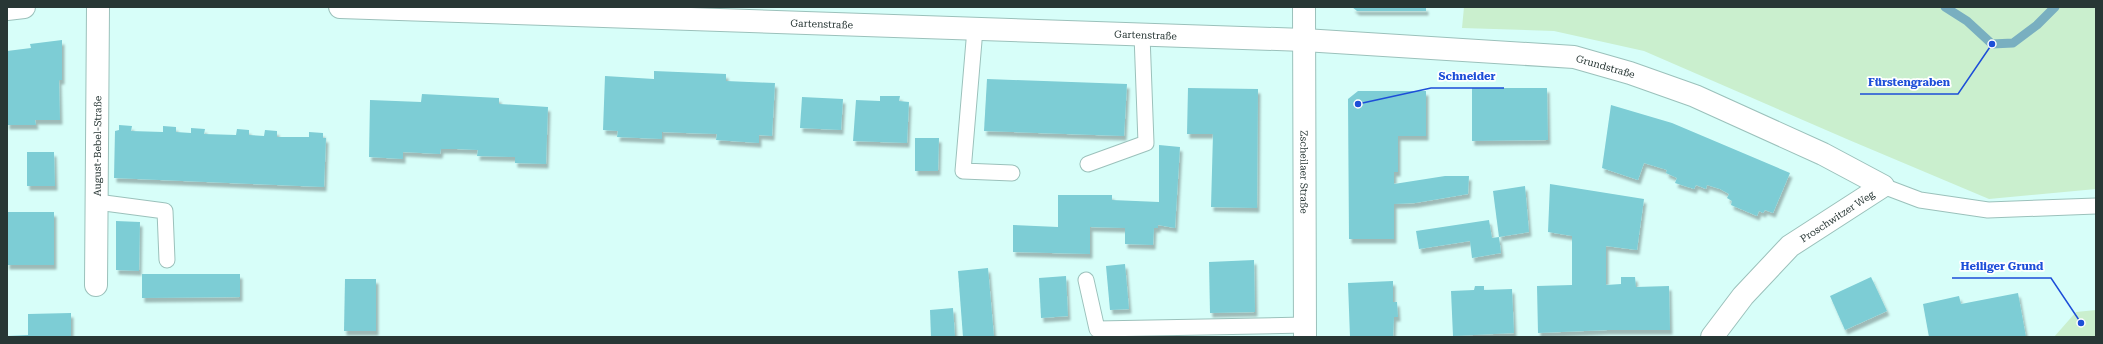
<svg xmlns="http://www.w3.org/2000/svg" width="2103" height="344" font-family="'Roboto Serif',serif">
	<defs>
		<filter id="shadow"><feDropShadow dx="2.5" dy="4.5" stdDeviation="1" flood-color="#0004"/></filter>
	</defs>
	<rect width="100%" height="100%" fill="#d7fef9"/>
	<g fill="#caefce">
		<polygon points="1464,7 2096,7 2096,189 1989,199 1849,140 1644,51 1554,31 1462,28"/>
		<polygon points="2096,310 2096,337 2054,337 2076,312"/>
	</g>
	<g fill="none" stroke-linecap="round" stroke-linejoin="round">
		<polyline stroke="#79afc0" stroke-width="9" points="1945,7 1967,21 1992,44 2013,43 2037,25 2055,7"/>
	</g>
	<g fill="#7dcdd5" filter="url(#shadow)">
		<polygon points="1352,7 1426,7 1426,11 1357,11"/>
		<polygon points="62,40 62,80 59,80 60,120 35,120 36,125 7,125 7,51 31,48 30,44"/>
		<polygon points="654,71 726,74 726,81 775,83 772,136 759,135 759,143 716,140 717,134 686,133 662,132 662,139 617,137 618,131 603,130 605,76 654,79"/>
		<polygon points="987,79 1127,84 1124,136 984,131"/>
		<polygon points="1188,88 1258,89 1257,208 1211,207 1213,134 1187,134"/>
		<polygon points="1472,88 1547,88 1548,140 1472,141"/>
		<polygon points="1358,91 1426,91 1426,136 1398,136 1398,172 1394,172 1394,184 1445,176 1469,176 1468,194 1415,203 1394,204 1394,239 1349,239 1348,99"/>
		<polygon points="422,94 499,98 499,104 548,107 546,164 515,163 515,157 477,156 478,150 457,149 441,149 440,154 403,152 403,159 369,157 370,100 421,102"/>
		<polygon points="880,96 900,96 899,101 909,102 907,143 853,141 856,100 880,101"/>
		<polygon points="802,97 843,99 841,130 800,128"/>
		<polygon points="1611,105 1672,123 1790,173 1773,213 1765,210 1763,213 1759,211 1757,216 1731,205 1732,201 1727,198 1729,194 1720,189 1707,185 1706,189 1696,185 1694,189 1675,183 1677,178 1666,173 1667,170 1644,163 1638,180 1602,168"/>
		<polygon points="119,125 132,126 131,131 163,132 163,126 176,127 176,132 191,133 191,128 205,129 204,134 236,135 237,129 249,130 249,135 264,136 265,130 277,131 277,137 309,137 309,132 323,133 323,138 326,138 324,187 114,178 115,131 119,130"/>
		<polygon points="915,138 939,138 938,171 915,171"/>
		<polygon points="1159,145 1180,147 1175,228 1158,225 1158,228 1154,228 1153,245 1125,244 1125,228 1090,227 1090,254 1013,252 1013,225 1058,227 1058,195 1112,195 1112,200 1159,202"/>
		<polygon points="27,152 54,152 55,186 27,186"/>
		<polygon points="1550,184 1644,199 1637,250 1606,246 1606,285 1621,284 1621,277 1635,277 1636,287 1669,286 1670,330 1607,330 1538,333 1537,286 1572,285 1572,236 1548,232"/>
		<polygon points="1525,186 1529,232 1499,237 1493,191"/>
		<rect x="7" y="212" width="47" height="53"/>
		<polygon points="1489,220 1492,238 1499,237 1501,253 1472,258 1470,241 1419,249 1416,231"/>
		<polygon points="116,221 140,222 139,271 116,270"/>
		<polygon points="1254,260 1255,312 1210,313 1209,262"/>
		<polygon points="1125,264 1129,309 1110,310 1106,266"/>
		<polygon points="988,268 994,337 963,337 958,271"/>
		<polygon points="142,274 240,274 240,297 142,298"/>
		<polygon points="1066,276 1068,316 1041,318 1039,278"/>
		<polygon points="1871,277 1887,311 1845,330 1830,296"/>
		<polygon points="345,279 376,279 376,331 344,331"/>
		<polygon points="1393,281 1393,302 1397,302 1398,317 1394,317 1393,337 1350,337 1348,283"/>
		<polygon points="1475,286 1484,286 1484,290 1512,289 1514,333 1453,336 1451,291 1474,290"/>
		<polygon points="2018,293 2026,337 1929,337 1923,304 1959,296 1961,304"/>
		<polygon points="953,308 955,337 931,337 930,310"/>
		<polygon points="71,313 71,337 7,337 7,336 28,335 28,314"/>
	</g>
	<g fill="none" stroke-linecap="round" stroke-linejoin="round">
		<defs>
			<g id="service">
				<polyline points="975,29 963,171 1012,173"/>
				<polyline points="1088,164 1146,143 1142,35"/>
				<polyline points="1883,186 1920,200 1988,210 2096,206"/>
				<polyline points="97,202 165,211 167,260"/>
				<polyline points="1086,280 1097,329 1305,325"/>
			</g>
			<g id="minor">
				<path id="s1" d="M340 7 1304 40 1574 57 1630 73 1695 96 1823 154 1883 186 1790 246 1743 296 1712 337"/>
				<path id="s2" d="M1304 7 1305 337"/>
				<polyline points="7,9 24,7"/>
				<path id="s3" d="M96 285 98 7"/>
			</g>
		</defs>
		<use href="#service" stroke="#9bc1bb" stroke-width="17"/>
		<use href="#minor" stroke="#9bc1bb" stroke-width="24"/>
		<use href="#service" stroke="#fff" stroke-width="15"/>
		<use href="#minor" stroke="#fff" stroke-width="22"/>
	</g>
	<g text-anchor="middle" stroke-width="3.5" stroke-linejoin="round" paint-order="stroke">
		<g font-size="10" fill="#283735" stroke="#fff">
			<text dy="4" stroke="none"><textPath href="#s1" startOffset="482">Gartenstraße</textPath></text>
			<text dy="4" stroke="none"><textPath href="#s1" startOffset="806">Gartenstraße</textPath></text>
			<text dy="4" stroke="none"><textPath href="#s1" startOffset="1268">Grundstraße</textPath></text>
			<text dy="4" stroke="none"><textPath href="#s3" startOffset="139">August-Bebel-Straße</textPath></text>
			<text dy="4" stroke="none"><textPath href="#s2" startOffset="165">Zscheilaer Straße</textPath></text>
			<text transform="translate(1837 216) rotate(-33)" y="4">Proschwitzer Weg</text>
		</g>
	</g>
	<path fill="none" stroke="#1d4ed8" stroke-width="1.5" d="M1358 104L1431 88H1504M1992 44L1958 94H1860M2081 323L2051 278H1952"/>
	<g fill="#1d4ed8" stroke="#fff" stroke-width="1.5">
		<circle cx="1358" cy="104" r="4"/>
		<circle cx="1992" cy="44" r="4"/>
		<circle cx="2081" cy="323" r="4"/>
	</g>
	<g font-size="11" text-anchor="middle" font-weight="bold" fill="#1d4ed8" stroke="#fff" stroke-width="3.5" stroke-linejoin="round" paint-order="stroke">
		<text x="1467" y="80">Schneider</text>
		<text x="1909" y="86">Fürstengraben</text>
		<text x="2002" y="270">Heiliger Grund</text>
	</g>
	<rect width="2103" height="344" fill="none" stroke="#283735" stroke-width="16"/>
</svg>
